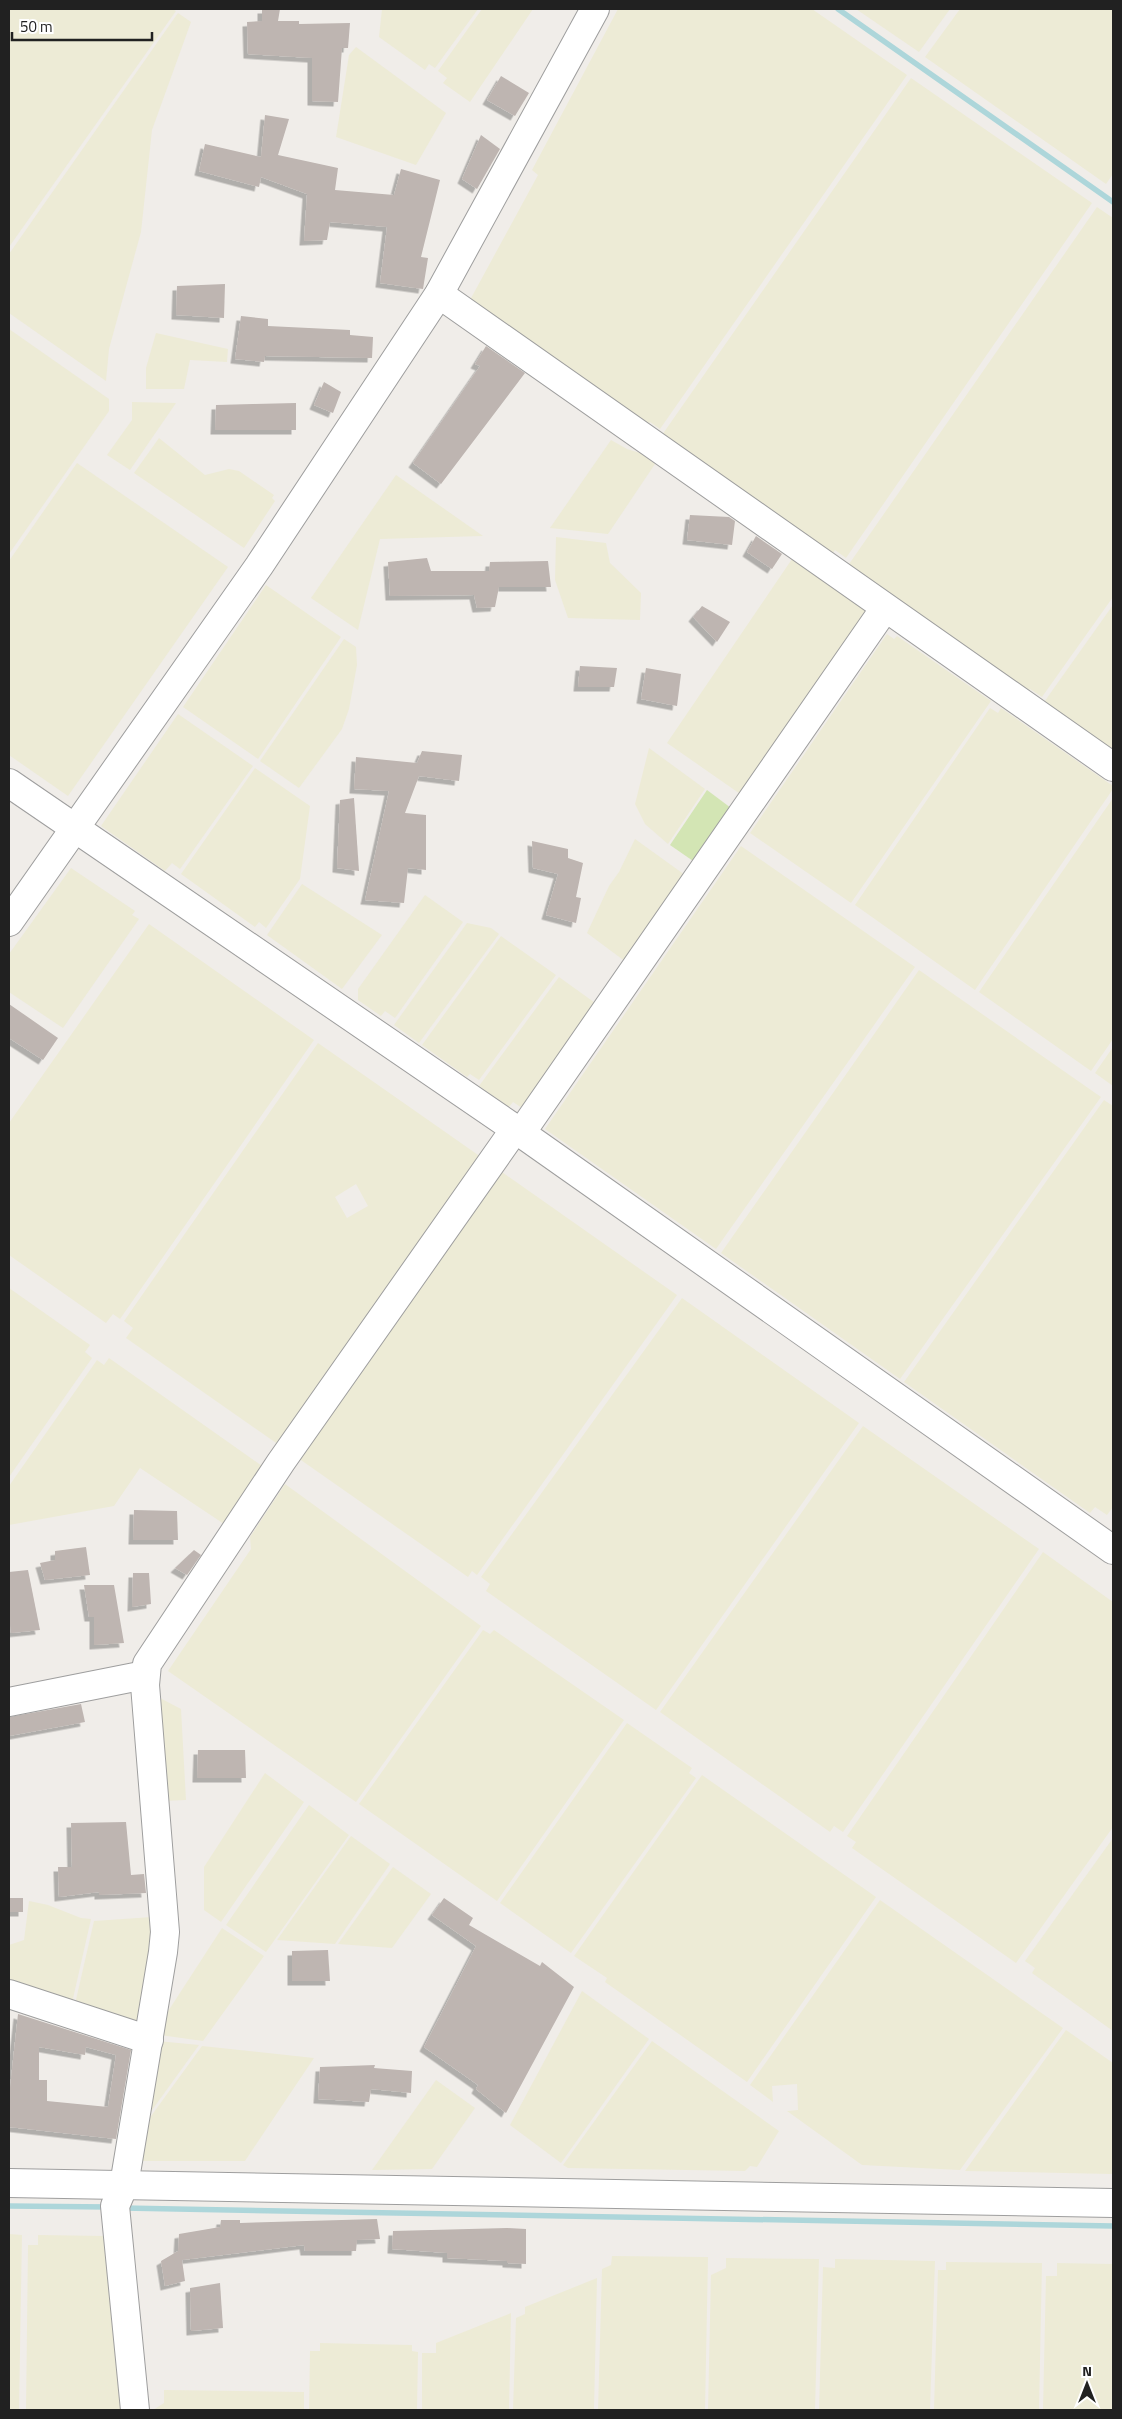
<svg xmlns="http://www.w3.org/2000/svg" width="1122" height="2419" font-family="'Titillium Web',sans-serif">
	<defs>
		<filter id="shadow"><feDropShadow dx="-4.5" dy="4.5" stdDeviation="0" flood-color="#0004"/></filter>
	</defs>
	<rect width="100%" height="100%" fill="#f0ede9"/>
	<g fill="#edebd6" fill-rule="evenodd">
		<polygon points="9,9 172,9 176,11 9,247"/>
		<polygon points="382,9 478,9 435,68 429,64 425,70 379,37"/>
		<polygon points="482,9 533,9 470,102 443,83 447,78 438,71"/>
		<polygon points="618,9 812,9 907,75 660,429 650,422 647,425 470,300 538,175 532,170"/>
		<polygon points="856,9 950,9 919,52"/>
		<polygon points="960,9 1113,9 1113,174 1106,184 925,57"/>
		<polygon points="178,13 191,22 152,130 141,232 109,349 106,381 9,313 9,254"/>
		<polygon points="356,47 446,113 416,165 336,137 349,55"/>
		<polygon points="911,78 1092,203 846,558 835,550 831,556 662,435"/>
		<polygon points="1097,207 1113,218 1113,597 1042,697 1030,689 1026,694 847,567"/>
		<polygon points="9,329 109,399 109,411 9,554"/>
		<polygon points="156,333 228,349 227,362 190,360 184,389 146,389 146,368"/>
		<polygon points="132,402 176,403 130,470 107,455 132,420"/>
		<polygon points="159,438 205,475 229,469 239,471 274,495 272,498 275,501 244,548 134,473"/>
		<polygon points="611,440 627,449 640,453 655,464 608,534 550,528"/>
		<polygon points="77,463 228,567 68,796 9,755 9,561"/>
		<polygon points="396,475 483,536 380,539 358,630 311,598"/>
		<polygon points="556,537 606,543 610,563 641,593 640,620 568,618 555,580"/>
		<polygon points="792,559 875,615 746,798 667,743"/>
		<polygon points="266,585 341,637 258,759 183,707"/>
		<polygon points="1113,605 1113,755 1042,705"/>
		<polygon points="887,634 894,639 897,636 991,701 851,903 750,833"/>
		<polygon points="344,639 356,647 357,665 349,709 342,729 299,788 260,761"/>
		<polygon points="990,708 998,713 1001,708 1113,786 1113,789 975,990 855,905"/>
		<polygon points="178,714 253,766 180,869 172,863 165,871 101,826"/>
		<polygon points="649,748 705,789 668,844 645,824 635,804"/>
		<polygon points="255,768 310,806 300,879 266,928 259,922 255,927 181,874"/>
		<polygon points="1113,798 1113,1039 1091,1071 979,992"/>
		<polygon points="635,839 685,875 626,962 587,933 609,886 619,872"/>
		<polygon points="741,846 915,967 716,1249 545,1129"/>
		<polygon points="71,868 135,911 132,915 139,919 63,1028 9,992 9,954"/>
		<polygon points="302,884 382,935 342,989 267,935"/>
		<polygon points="425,895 463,922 395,1018 385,1011 381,1016 358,1000 358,989"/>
		<polygon points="467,923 491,928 499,934 419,1043 394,1025"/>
		<polygon points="149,924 314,1040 120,1319 113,1314 106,1323 9,1255 9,1123"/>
		<polygon points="501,936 556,975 479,1080 470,1074 467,1077 422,1045"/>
		<polygon points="919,970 1101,1097 900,1379 721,1253"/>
		<polygon points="559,977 598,1005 525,1110 513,1102 509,1107 479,1086"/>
		<path d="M318 1043 481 1157 279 1445 126 1338 133 1328 124 1321ZM356 1184 368 1206 347 1218 335 1197Z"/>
		<polygon points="1113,1047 1113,1086 1095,1073"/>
		<polygon points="1104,1100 1113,1106 1113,1507 1107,1515 1095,1507 1090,1513 904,1382"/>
		<polygon points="499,1170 677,1295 477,1575 472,1571 468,1577 298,1458"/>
		<polygon points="9,1288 90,1345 85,1352 92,1358 9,1477"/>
		<polygon points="682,1298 859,1423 656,1710 486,1591 490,1584 481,1577"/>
		<polygon points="109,1358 262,1466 224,1524 140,1468 114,1506 9,1525 9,1486 97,1360 104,1365"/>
		<polygon points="863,1426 1039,1549 843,1832 834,1826 830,1832 660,1712"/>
		<polygon points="285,1484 481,1626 356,1802 168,1671 251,1549 250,1537"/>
		<polygon points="1043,1552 1113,1602 1113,1827 1016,1963 852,1848 856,1842 847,1836"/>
		<polygon points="483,1630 490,1634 494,1630 624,1720 497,1901 359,1804"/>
		<polygon points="160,1698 181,1709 186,1800 163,1801"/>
		<polygon points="627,1723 692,1768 689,1773 696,1778 571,1953 500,1903"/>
		<polygon points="265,1773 304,1802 221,1922 204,1910 204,1867"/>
		<polygon points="702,1775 876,1897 747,2082 605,1982 607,1978 574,1956"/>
		<polygon points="309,1805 349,1835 266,1952 226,1925"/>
		<polygon points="351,1836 390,1864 335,1944 277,1940"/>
		<polygon points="1113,1838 1113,2031 1032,1973 1035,1968 1025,1961"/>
		<polygon points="393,1867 431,1894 392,1948 338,1944"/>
		<polygon points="880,1900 1063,2028 960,2170 862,2165 787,2111 798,2110 797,2084 772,2086 773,2102 750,2085"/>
		<polygon points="29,1901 48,1905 81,1918 91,1919 72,2003 9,1983 9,1945 24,1940"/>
		<polygon points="152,1917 152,1952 141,2025 75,2004 94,1921"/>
		<polygon points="222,1928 264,1956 203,2041 160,2035 163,2019"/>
		<polygon points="582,1991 649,2039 561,2163 510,2125"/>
		<polygon points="1066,2030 1113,2063 1113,2174 965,2171"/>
		<polygon points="157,2041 199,2045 147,2117"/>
		<polygon points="652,2041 779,2131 757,2167 750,2166 745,2171 568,2168 563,2165"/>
		<polygon points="202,2046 314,2058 245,2161 141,2161 146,2123"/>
		<polygon points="436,2080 475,2108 432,2169 372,2170"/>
		<polygon points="9,2234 22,2235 19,2410 9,2410"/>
		<polygon points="38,2235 106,2236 122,2410 26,2410 28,2245 38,2245"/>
		<polygon points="612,2256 708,2257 705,2410 598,2410 602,2269 611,2265"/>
		<polygon points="726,2258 819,2259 815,2410 708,2410 711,2275 726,2268"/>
		<polygon points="835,2259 935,2261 930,2410 819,2410 823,2267 835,2268"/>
		<polygon points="946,2262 1042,2263 1039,2410 934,2410 938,2270 946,2270"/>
		<polygon points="1057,2263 1113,2264 1113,2410 1043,2410 1046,2276 1057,2276"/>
		<polygon points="597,2278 594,2410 513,2410 516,2318 525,2314 525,2307"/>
		<polygon points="511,2313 509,2410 422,2410 422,2353 436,2353 436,2343"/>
		<polygon points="320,2343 412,2345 412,2351 418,2352 417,2410 309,2410 310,2351 320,2351"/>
		<polygon points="164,2390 304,2392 304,2410 153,2410 164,2403"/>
	</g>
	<polygon fill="#d3e5b4" points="707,790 735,811 696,863 670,845"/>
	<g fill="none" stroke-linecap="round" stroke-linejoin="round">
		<g stroke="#add6da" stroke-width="5.5">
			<polyline points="838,9 1113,202"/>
			<polyline points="9,2206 109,2207"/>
			<polyline points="123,2208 1113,2226"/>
		</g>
	</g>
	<g fill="#beb5b1" fill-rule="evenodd" filter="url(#shadow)">
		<polygon points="262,9 280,9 278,21 299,21 299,24 350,23 348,48 342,48 338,102 312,101 312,58 248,54 247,22 262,21"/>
		<polygon points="501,76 529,93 515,116 487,100"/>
		<polygon points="265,115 289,119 278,155 338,168 335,190 394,195 401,169 440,180 421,257 428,258 423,289 380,283 387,227 330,222 327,240 304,241 307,194 261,177 259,187 199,171 205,144 261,157"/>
		<polygon points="481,135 500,149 477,189 462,179"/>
		<polygon points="225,284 224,318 176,315 177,286"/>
		<polygon points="241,316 268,319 268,326 350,330 350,335 373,337 372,358 265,356 264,362 235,359"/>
		<polygon points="486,346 525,373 441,484 413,463 480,366 475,364"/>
		<polygon points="324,382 341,392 333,413 314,405"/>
		<polygon points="296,403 296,430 215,430 216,405"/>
		<polygon points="690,515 729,517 735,521 732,545 687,540"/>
		<polygon points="756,536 782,554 772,569 747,552"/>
		<polygon points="427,558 431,571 489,571 490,562 548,561 551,587 499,587 495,607 477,608 474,595 390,596 388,562"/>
		<polygon points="702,606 730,622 717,642 693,617"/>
		<polygon points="580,666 617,668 614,687 578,687"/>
		<polygon points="646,668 681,674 677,706 641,699"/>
		<polygon points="422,751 462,755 459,781 419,776 405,813 426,815 426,870 408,868 404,903 365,900 389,791 354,789 356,757 417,763"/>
		<polygon points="354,798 359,871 337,868 340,800"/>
		<polygon points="532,841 568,849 568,858 583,863 576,897 581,898 576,923 546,915 558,874 533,868"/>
		<polygon points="9,1004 58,1038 43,1060 9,1038"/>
		<polygon points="134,1510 177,1511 178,1540 133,1540"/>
		<polygon points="86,1547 90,1575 45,1580 40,1563 55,1560 55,1551"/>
		<polygon points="194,1550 201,1555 187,1575 175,1568"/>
		<polygon points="28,1570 40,1630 11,1633 9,1617 9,1572"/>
		<polygon points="133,1573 149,1573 151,1604 132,1607"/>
		<polygon points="84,1585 114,1585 124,1643 94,1645 94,1617 89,1617"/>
		<polygon points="81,1704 85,1722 9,1736 9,1717"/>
		<polygon points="198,1750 245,1750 246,1778 197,1778"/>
		<polygon points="126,1822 131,1875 144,1874 146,1893 99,1895 99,1892 59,1897 58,1867 72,1867 71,1823"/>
		<rect x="9" y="1898" width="14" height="14"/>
		<polygon points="444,1898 473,1918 469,1925 540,1966 542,1962 574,1987 506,2113 476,2089 478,2085 424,2047 476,1946 432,1915"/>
		<polygon points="328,1950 330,1981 292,1981 292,1951"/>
		<path d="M18 2014 131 2050 116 2139 9 2127V2097ZM39 2047 85 2055 86 2047 116 2055 108 2107 47 2101V2080H39Z"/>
		<polygon points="375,2065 374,2068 412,2071 411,2093 371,2089 369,2102 318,2099 320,2067"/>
		<polygon points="377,2219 380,2239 357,2240 356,2251 305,2251 304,2245 182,2260 185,2281 165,2286 161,2261 178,2251 179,2234 220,2227 221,2220 240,2220 240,2223"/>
		<polygon points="507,2228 526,2229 526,2264 507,2263 507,2261 447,2258 447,2253 392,2249 393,2231"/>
		<polygon points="220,2283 223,2328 191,2331 190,2288"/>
	</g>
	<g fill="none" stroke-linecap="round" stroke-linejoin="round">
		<defs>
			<g id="minor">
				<polyline points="439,294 1113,767"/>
				<polyline points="9,783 521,1133 1113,1550"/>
				<polyline points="9,922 259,566 439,294 595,9"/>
				<polyline points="521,1133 885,608"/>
				<polyline points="9,1702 145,1675"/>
				<polyline points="9,1994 149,2040"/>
				<polyline points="9,2183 1113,2203"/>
				<polyline points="135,2410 115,2206 124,2185 163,1952 165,1932 145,1685 147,1664 281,1462 515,1129"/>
			</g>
		</defs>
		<use href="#minor" stroke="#9e9e9e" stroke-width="30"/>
		<use href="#minor" stroke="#fff" stroke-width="28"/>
	</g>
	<rect width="1122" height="2419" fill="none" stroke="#212121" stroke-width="20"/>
	<g transform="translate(1087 2384)" stroke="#ffffff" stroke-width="4" paint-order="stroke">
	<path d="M0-4L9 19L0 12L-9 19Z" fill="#212121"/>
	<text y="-8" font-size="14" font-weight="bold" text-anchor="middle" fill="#212121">N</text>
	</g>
	<path d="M12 32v8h140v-8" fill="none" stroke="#212121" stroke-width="2.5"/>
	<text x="20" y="32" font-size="15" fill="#212121" stroke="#ffffff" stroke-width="4" paint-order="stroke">50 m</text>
</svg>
